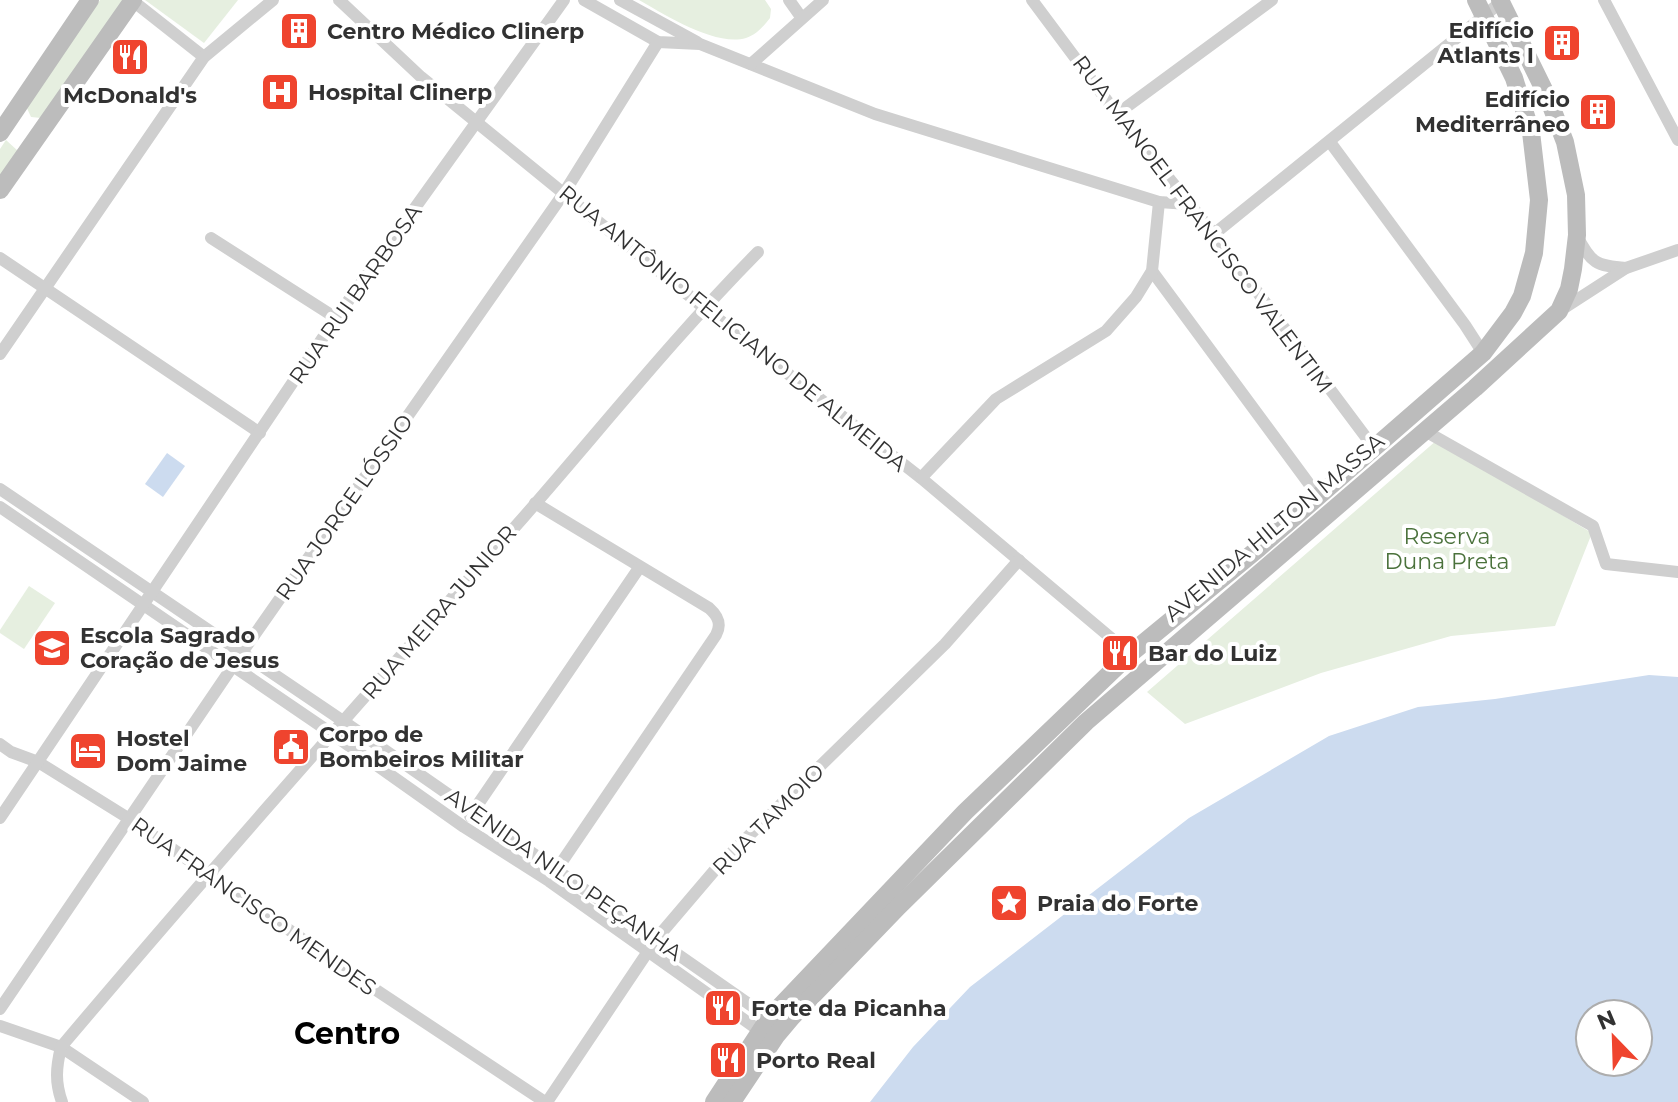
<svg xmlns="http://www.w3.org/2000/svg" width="1678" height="1102" font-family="Montserrat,sans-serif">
	<rect width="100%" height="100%" fill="#fff"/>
	<g fill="#e6efe0">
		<polygon points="100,0 124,0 41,118 31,117 26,106"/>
		<polygon points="145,0 238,0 204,43"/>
		<path d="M639 0H765L771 9 770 18C764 26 756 35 746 38 715 47 664 14 639 0Z"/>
		<polygon points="6,140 18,151 0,177 0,149"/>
		<polygon points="1437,440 1592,533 1555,626 1451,636 1321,673 1185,724 1147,692"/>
		<polygon points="29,586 55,603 24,649 0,633 0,630"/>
	</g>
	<g fill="#ccdbef" fill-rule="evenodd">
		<polygon points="167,453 185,466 163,497 145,484"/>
		<path d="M1649 675 1678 677V1102H870L913 1047 970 987 1189 818 1329 736 1418 707 1495 699ZM1638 1014V1062H1590V1014Z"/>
	</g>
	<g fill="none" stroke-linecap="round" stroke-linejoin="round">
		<g stroke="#cfcfcf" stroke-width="12">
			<polyline points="339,0 421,77 703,307 921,478 1130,654"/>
			<polyline points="584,0 658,42 700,44 875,114 1159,202 1188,204"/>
			<polyline points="620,0 697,42"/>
			<polyline points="789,0 801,17"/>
			<polyline points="1032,0 1117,114 1214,234 1374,448"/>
			<polyline points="1604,0 1678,140"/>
			<polyline points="133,1 204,57"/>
			<polyline points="751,64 823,0"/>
			<polyline points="1117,114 1272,0"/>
			<polyline points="1330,142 1465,325 1483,353"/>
			<polyline points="1214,234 1501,2"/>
			<path d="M1577 236C1591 263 1596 266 1626 268"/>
			<polyline points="211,238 336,318"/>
			<polyline points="0,258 260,433"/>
			<polyline points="1152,271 1318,496"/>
			<polyline points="1561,310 1626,268 1678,250"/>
			<polyline points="0,354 204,57 273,0"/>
			<polyline points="1425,431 1593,526 1606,564 1678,572"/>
			<polyline points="921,478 996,399 1106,331 1136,297 1152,271 1159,202"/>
			<polyline points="0,489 343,721 769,1018"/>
			<path d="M535 503 709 608C718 616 722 624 716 635L553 875"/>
			<polyline points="0,507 331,733 464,827 549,881 760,1031"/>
			<polyline points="0,744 11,752 38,762 128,818 367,984 545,1102"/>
			<polyline points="470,816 639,568"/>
			<polyline points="0,818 336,318 564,0"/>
			<polyline points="0,1009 241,654 564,193 658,42"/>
			<polyline points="0,1026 61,1047 143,1102"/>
			<path d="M62 1102C55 1082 56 1068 61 1047 212 868 367 694 522 519 600 430 674 337 758 252"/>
			<polyline points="547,1102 657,938 720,864 945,644 1019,560"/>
		</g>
		<g stroke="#bcbcbc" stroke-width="18">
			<polyline points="0,133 90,0"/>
			<polyline points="0,190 133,0"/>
			<polyline points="714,1102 769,1018 965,812 1130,654 1259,548 1483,353 1513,313 1522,296 1534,253 1539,200 1531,132 1514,78 1476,0"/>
			<polyline points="732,1102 776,1036 792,1017 899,906 1086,722 1475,388 1559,311 1569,289 1573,269 1577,235 1576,195 1565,142 1548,98 1500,0"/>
		</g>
	</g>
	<defs>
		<symbol id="building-square" viewBox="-11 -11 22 22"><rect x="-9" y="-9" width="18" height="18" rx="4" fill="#ef442e" stroke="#fff"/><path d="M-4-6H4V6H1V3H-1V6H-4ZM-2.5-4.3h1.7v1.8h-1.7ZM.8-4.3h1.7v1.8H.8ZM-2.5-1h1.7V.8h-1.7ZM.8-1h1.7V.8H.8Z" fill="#fff"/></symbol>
		<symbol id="restaurant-square" viewBox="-11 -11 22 22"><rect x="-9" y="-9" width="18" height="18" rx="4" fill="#ef442e" stroke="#fff"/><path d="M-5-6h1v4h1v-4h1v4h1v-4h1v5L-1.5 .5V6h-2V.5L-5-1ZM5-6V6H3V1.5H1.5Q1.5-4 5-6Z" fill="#fff"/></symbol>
		<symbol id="hospital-square" viewBox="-11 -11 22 22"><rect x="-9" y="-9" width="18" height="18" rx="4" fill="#ef442e" stroke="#fff"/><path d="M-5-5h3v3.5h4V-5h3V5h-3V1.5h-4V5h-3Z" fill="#fff"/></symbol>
		<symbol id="school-square" viewBox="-11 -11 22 22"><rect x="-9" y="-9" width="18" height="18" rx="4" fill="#ef442e" stroke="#fff"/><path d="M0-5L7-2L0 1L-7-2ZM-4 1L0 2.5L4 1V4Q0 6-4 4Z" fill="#fff"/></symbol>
		<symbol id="civic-square" viewBox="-11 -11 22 22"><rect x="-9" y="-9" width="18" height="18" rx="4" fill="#ef442e" stroke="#fff"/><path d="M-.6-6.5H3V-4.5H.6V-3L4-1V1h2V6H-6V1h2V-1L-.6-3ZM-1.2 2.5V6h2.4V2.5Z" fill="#fff"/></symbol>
		<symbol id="hotel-square" viewBox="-11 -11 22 22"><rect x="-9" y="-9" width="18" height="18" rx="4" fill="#ef442e" stroke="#fff"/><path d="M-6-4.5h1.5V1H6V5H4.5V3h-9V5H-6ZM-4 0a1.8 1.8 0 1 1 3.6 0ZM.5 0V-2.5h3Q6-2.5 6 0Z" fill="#fff"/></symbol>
		<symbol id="sight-square" viewBox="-11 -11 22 22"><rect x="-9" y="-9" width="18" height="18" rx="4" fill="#ef442e" stroke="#fff"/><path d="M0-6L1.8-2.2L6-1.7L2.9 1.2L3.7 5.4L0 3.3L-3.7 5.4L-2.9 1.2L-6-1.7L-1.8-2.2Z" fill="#fff"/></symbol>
	</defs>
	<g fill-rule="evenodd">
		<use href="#building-square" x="277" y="9" width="44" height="44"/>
		<use href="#building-square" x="1540" y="21" width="44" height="44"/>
		<use href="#restaurant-square" x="108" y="35" width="44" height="44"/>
		<use href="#hospital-square" x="258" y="70" width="44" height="44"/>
		<use href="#building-square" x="1576" y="90" width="44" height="44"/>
		<use href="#school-square" x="30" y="626" width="44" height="44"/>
		<use href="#restaurant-square" x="1098" y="631" width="44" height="44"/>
		<use href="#civic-square" x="269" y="725" width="44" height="44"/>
		<use href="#hotel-square" x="66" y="729" width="44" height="44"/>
		<use href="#sight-square" x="987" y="881" width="44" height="44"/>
		<use href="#restaurant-square" x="701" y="986" width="44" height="44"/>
		<use href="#restaurant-square" x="706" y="1038" width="44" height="44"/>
	</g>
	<g text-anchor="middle" stroke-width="8" stroke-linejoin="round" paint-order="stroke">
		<g font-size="22" font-weight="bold" fill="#323232" stroke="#fff" text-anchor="start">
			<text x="1534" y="38" text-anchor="end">Edifício<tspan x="1534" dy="25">Atlants I</tspan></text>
			<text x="327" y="39">Centro Médico Clinerp</text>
			<text x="308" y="100">Hospital Clinerp</text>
			<text x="130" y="103" text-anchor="middle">McDonald's</text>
			<text x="1570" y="107" text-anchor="end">Edifício<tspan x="1570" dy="25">Mediterrâneo</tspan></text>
			<text x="80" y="643">Escola Sagrado<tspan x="80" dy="25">Coração de Jesus</tspan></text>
			<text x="1148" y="661">Bar do Luiz</text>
			<text x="319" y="742">Corpo de<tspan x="319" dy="25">Bombeiros Militar</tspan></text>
			<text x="116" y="746">Hostel<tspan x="116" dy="25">Dom Jaime</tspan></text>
			<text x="1037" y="911">Praia do Forte</text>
			<text x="751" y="1016">Forte da Picanha</text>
			<text x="756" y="1068">Porto Real</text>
		</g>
		<g font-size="22" fill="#323232" stroke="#fff">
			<text transform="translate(1203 224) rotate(53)" y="8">RUA MANOEL FRANCISCO VALENTIM</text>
			<text transform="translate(355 294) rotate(-55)" y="8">RUA RUI BARBOSA</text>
			<text transform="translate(733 328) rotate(39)" y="8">RUA ANTÔNIO FELICIANO DE ALMEIDA</text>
			<text transform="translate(344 507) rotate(-55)" y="8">RUA JORGE LÓSSIO</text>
			<text transform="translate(1274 527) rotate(-40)" y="8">AVENIDA HILTON MASSA</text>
			<text transform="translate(439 612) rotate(-49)" y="8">RUA MEIRA JUNIOR</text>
			<text transform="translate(768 819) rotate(-45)" y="8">RUA TAMOIO</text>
			<text transform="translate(564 874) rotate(35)" y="8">AVENIDA NILO PEÇANHA</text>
			<text transform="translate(254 906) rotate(35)" y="8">RUA FRANCISCO MENDES</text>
		</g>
		<g font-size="22" fill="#4b723c" stroke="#fff">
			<text x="1447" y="544">Reserva<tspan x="1447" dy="25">Duna Preta</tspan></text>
		</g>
		<g font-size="30" font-weight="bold" fill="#000" stroke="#fff">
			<text x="347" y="1044">Centro</text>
		</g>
	</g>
	<g transform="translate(1614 1038) rotate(337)"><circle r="38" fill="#ffffff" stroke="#adadad" stroke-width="2"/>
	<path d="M0-6L14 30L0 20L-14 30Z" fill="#ef442e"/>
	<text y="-12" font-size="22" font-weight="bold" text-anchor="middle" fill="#323232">N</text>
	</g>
</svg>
